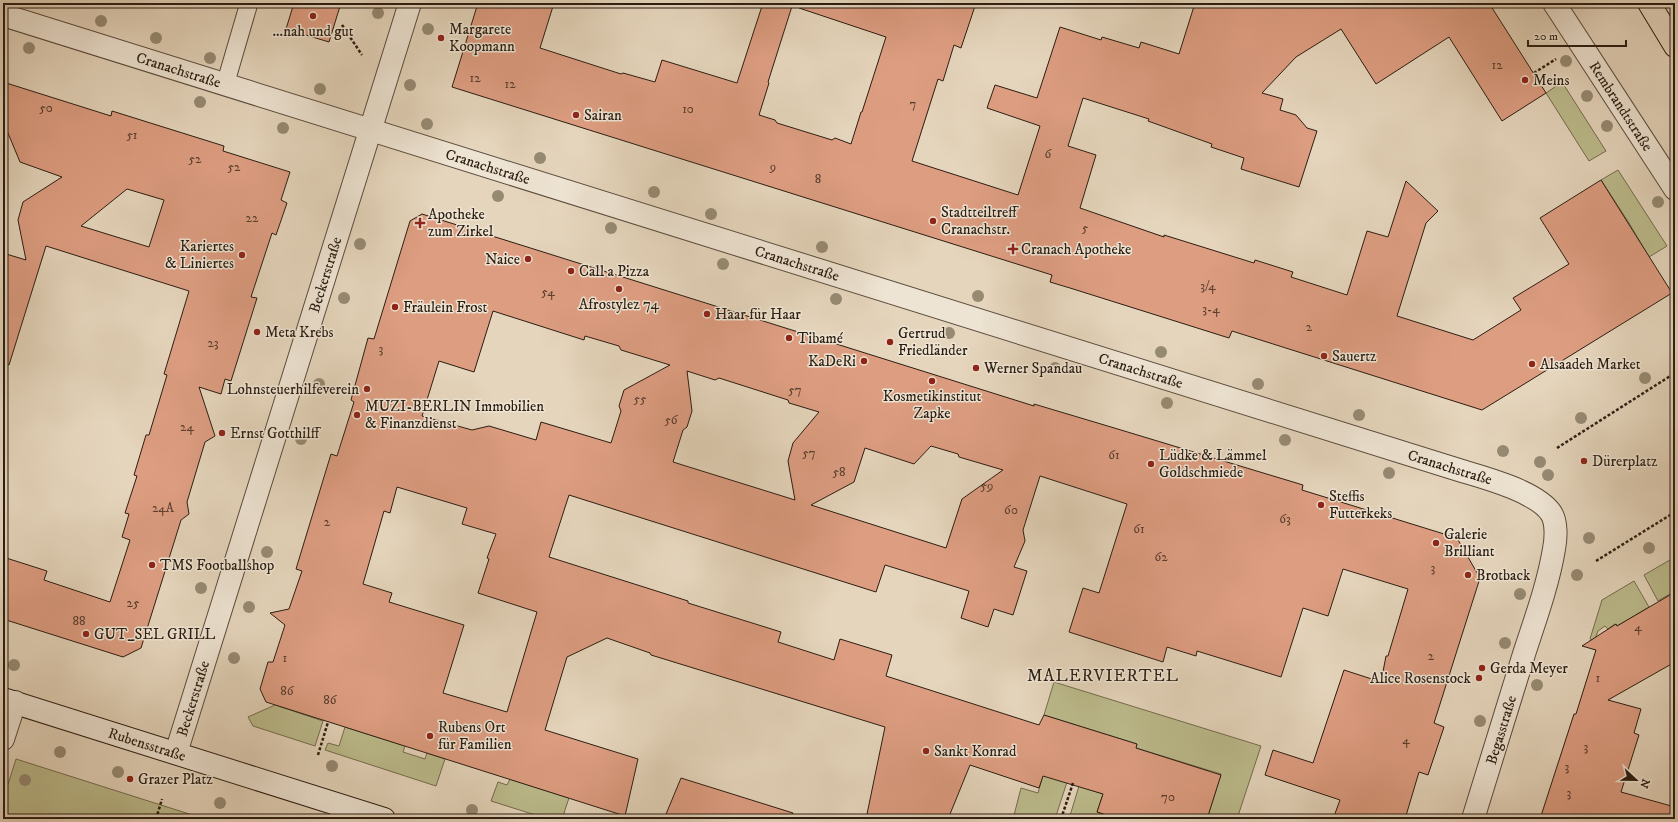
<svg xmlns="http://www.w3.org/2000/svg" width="1678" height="822" font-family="'IM FELL DW Pica',serif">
	<rect width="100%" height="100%" fill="#e5d5bc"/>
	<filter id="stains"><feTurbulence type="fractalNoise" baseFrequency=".005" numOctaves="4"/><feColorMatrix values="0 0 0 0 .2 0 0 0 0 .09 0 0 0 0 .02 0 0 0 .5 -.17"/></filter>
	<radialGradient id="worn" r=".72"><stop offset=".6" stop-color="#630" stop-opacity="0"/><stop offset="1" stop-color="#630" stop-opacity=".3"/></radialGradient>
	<g fill="#bcbb8c" stroke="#746c4f">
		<polygon points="1562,82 1606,151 1589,161 1546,93"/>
		<polygon points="1618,170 1667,246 1649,257 1629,223 1601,180"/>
		<polygon points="1675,557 1675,591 1658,601 1644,575"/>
		<polygon points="1634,581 1649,607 1617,626 1615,624 1608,629 1605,626 1598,631 1595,639 1597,642 1590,639 1602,600"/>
		<polygon points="1054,682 1261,746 1237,819 1207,819 1221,774 1136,748 1137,744 1044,715"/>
		<polygon points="275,705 323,721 315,746 253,726 248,717"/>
		<polygon points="345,727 405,746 403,752 425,759 427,753 445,759 436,786 325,750 328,743 339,746"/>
		<polygon points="16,759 205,819 3,819 3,800"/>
		<polygon points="1043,775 1067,782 1055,819 1013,819 1021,788 1038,793"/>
		<polygon points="510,779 569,798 562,819 548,819 491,801 498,782 507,785"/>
		<polygon points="1079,786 1103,794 1097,812 1115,818 1114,819 1069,819"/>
	</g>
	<g fill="#dd9d81" stroke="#2b1d12" fill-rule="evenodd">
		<polygon points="294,3 341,3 329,42 286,29"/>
		<polygon points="478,3 554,3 540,48 621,74 623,73 655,82 662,60 737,83 763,3 793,3 768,82 769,83 759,115 775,120 777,123 832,140 835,138 851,144 861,112 862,112 886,37 799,8 800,3 976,3 961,48 954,45 943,81 938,79 912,161 1018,195 1040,126 987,108 995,85 1037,98 1060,27 1101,40 1102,37 1139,48 1141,42 1179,54 1195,3 1489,3 1546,93 1502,121 1449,37 1376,84 1341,29 1296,57 1262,93 1283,99 1280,110 1296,115 1307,128 1317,131 1299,187 1241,169 1244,158 1211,147 1212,144 1148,121 1149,119 1083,98 1068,146 1096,155 1080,208 1164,237 1164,235 1254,263 1255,260 1293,272 1291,277 1347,295 1367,231 1388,237 1406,181 1438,211 1426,223 1397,316 1473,340 1521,310 1513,298 1569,264 1540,218 1601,180 1672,293 1482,410 1232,331 1229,338 1070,288 1050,282 1052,275 452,87"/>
		<path d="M3 82 111 116 112 111 224 146 223 151 290 172 281 200 287 203 276 235 272 233 251 297 257 298 231 381 225 379 221 394 199 387 215 436 205 442 187 502 189 514 181 520 141 648 123 657 3 619V557L47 571 44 580 110 602 130 540 122 537 129 514 125 513 137 476 134 475 146 435H149L167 375 164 374 189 291 46 246 9 365 3 364V253L26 260 18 220 23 202 62 177 20 162 3 121ZM127 189 164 200 149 247 81 226Z"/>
		<path d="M422 214 1034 406V404L1111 427 1303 485 1302 490 1457 538 1480 578 1434 723 1444 727 1428 775 1419 772 1405 819H1333L1340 800 1265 775 1273 750 1313 763 1344 670 1381 682 1386 656H1388L1408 589 1343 569 1328 616 1303 608 1281 677 1197 651 1196 656 1167 647 1163 662 1069 632 1083 588 1099 593 1127 504 1040 476 1023 530 1025 541 1014 567 1027 571 1013 615 994 609 988 627 961 618 969 591 885 565 876 592 569 495 549 557 688 601V603L781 632 778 642 834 660 840 639 892 655 886 676 1039 725 1044 715 1137 744 1136 748 1221 775 1207 819H1119L1097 812 1103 794 1043 776 1039 788 970 765 948 819H866L885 727 651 655 650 653 607 638 567 657 545 730 638 759 625 816 266 702 260 689 268 662H273L285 625 270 613 289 609 302 571 296 569 331 454 337 456 354 402 351 400 368 338 374 339 410 221ZM493 311 584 340 585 336 619 346 621 350 670 365 624 390 619 406 621 411 611 443 541 422 536 440 489 426 472 430 422 416 439 361 474 372ZM687 371 715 380 719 378 788 400 789 403 819 412 793 443 788 461 795 500 673 462 683 430 687 427 692 411ZM931 446 958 454 959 457 1003 470 962 499 946 548 811 505 854 482 865 448 914 464ZM397 487 467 508 462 524 496 534 487 558 489 559 478 593 537 612 507 712 443 693 464 625 389 602 392 593 363 584 384 511 390 513Z"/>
		<polygon points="1675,592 1675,662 1608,700 1641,709 1634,733 1639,735 1621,792 1675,807 1675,819 1540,819 1574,714 1576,714 1596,650 1582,646 1616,624 1617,626"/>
		<polygon points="681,778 793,813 792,819 664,819"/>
	</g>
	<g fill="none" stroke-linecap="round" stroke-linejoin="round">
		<defs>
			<polyline id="lane" points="225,85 249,3"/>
			<g id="street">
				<path id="s1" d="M1554 3 1675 189"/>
				<path id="s2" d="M3 15 1462 471C1486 478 1537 492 1551 513 1557 522 1556 539 1554 549 1548 585 1535 620 1524 654 1507 709 1490 764 1473 819"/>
				<polyline points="3,739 15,702"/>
				<path id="s3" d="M176 753 410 3"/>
			</g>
			<g id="secondary">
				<path id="s4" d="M3 699 384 819"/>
			</g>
			<polyline id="highway" points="1649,3 1675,46"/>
		</defs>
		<use href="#lane" stroke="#5a4b3c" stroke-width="19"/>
		<use href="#street" stroke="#5a4b3c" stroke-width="24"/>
		<use href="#secondary" stroke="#2b1d12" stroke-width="24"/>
		<use href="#highway" stroke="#2b1d12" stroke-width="24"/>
		<g stroke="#2b1d12" stroke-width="2.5" stroke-dasharray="3 2" stroke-linecap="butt">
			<polyline points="342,25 362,55"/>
			<polyline points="1534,73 1556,59"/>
			<polyline points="1557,448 1675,373"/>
			<polyline points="1596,561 1675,512"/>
			<polyline points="318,755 328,722"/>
			<polyline points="156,819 162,799"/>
			<polyline points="1061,819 1073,783"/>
		</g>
		<use href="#lane" stroke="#eee4d3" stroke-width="17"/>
		<use href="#street" stroke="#eee4d3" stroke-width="22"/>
		<use href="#secondary" stroke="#eee4d3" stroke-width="22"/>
		<use href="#highway" stroke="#e5d5bc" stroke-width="22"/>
	</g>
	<g fill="#968a73">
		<circle cx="378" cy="13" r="6"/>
		<circle cx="101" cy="21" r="6"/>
		<circle cx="428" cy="29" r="6"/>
		<circle cx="156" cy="38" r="6"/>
		<circle cx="29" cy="48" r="6"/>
		<circle cx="210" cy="58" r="6"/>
		<circle cx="1566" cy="61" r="6"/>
		<circle cx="410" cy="85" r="6"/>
		<circle cx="320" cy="89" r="6"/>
		<circle cx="1587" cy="96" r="6"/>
		<circle cx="200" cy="102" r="6"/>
		<circle cx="427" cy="124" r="6"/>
		<circle cx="1607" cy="126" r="6"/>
		<circle cx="283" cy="128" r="6"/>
		<circle cx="540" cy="158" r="6"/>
		<circle cx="654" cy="192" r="6"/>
		<circle cx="498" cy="196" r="6"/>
		<circle cx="1658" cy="202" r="6"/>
		<circle cx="711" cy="214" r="6"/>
		<circle cx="611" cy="228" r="6"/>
		<circle cx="360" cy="244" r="6"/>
		<circle cx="822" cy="247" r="6"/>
		<circle cx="723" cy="264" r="6"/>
		<circle cx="978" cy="296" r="6"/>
		<circle cx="344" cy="298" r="6"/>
		<circle cx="836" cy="299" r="6"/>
		<circle cx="949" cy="333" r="6"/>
		<circle cx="1161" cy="352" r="6"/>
		<circle cx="1055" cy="368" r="6"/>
		<circle cx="1645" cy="378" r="6"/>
		<circle cx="319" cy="384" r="6"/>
		<circle cx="1258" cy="384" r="6"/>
		<circle cx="1167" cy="403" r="6"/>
		<circle cx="1359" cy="415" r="6"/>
		<circle cx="1581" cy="418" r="6"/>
		<circle cx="301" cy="439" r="6"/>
		<circle cx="1285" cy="440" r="6"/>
		<circle cx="1503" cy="451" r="6"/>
		<circle cx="1540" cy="462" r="6"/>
		<circle cx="1389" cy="473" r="6"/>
		<circle cx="1548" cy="475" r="6"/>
		<circle cx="1589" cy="538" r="6"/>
		<circle cx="1649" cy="548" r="6"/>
		<circle cx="267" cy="552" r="6"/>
		<circle cx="1577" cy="575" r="6"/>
		<circle cx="201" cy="588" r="6"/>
		<circle cx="1520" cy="594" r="6"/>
		<circle cx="249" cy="607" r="6"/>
		<circle cx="1505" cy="643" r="6"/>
		<circle cx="234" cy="658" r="6"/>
		<circle cx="14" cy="665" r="6"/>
		<circle cx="1537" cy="685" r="6"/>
		<circle cx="1480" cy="721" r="6"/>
		<circle cx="60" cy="752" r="6"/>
		<circle cx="332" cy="766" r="6"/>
		<circle cx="118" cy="772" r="6"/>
		<circle cx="25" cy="780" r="6"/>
		<circle cx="220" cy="803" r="6"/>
		<circle cx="472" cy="810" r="6"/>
	</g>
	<g fill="#8f2418" stroke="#eee4d3" stroke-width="1.5">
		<circle cx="313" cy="16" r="4"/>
		<circle cx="441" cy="38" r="4"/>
		<circle cx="1525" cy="80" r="4"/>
		<circle cx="576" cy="115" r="4"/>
		<circle cx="933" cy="221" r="4"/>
		<path d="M418 217h4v4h4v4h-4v4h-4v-4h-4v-4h4z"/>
		<path d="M1011 243h4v4h4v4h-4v4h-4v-4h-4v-4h4z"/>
		<circle cx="242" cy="255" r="4"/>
		<circle cx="528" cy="259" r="4"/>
		<circle cx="571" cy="271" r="4"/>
		<circle cx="619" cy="289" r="4"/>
		<circle cx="395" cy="307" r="4"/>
		<circle cx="707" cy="314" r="4"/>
		<circle cx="257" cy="332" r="4"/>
		<circle cx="789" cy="338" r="4"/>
		<circle cx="890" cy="342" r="4"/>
		<circle cx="1324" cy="356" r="4"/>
		<circle cx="864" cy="361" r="4"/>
		<circle cx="1532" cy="364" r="4"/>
		<circle cx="976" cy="368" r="4"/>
		<circle cx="932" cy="381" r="4"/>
		<circle cx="367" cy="389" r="4"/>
		<circle cx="357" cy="415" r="4"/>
		<circle cx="222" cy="433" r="4"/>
		<circle cx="1584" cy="461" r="4"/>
		<circle cx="1151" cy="464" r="4"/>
		<circle cx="1321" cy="505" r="4"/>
		<circle cx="1436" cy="543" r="4"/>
		<circle cx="152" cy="565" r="4"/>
		<circle cx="1468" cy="575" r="4"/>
		<circle cx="86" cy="634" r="4"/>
		<circle cx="1482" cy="668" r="4"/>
		<circle cx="1479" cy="678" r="4"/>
		<circle cx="430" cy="736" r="4"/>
		<circle cx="926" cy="751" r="4"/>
		<circle cx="130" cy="779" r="4"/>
	</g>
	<g text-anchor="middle" stroke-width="3" stroke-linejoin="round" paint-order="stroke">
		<g font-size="13" fill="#583d2e">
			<text x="1497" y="69">12</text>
			<text x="475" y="82">12</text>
			<text x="510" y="88">12</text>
			<text x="913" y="108">7</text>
			<text x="46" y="112">50</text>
			<text x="688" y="113">10</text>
			<text x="132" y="139">51</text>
			<text x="1048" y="158">6</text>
			<text x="195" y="163">52</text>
			<text x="234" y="171">52</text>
			<text x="773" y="171">9</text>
			<text x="818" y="183">8</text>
			<text x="252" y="222">22</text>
			<text x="1085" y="232">5</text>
			<text x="1208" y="290">3/4</text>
			<text x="548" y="296">54</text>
			<text x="1211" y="313">3-4</text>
			<text x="1309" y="331">2</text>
			<text x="213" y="347">23</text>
			<text x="381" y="353">3</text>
			<text x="795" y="394">57</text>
			<text x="640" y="403">55</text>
			<text x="671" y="424">56</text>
			<text x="187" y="431">24</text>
			<text x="809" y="457">57</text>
			<text x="1114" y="459">61</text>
			<text x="839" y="476">58</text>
			<text x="987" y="490">59</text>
			<text x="163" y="512">24A</text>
			<text x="1011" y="514">60</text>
			<text x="1285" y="523">63</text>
			<text x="327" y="526">2</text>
			<text x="1139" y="533">61</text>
			<text x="1161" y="561">62</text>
			<text x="1433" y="572">3</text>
			<text x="133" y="607">25</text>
			<text x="79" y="625">88</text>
			<text x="1638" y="631">4</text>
			<text x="1431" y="660">2</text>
			<text x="285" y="662">1</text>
			<text x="1598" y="682">1</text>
			<text x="287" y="695">86</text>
			<text x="330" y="704">86</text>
			<text x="1406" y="744">4</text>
			<text x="1586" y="751">3</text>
			<text x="1567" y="771">3</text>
			<text x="1569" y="797">3</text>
			<text x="1168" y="801">70</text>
		</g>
		<g font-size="15" fill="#2b1d12" stroke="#eee4d3" text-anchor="start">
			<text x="449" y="34">Margarete<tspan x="449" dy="17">Koopmann</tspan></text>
			<text x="313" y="36" text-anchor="middle">...nah und gut</text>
			<text x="1533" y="85">Meins</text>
			<text x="584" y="120">Sairan</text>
			<text x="941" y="217">Stadtteiltreff<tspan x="941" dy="17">Cranachstr.</tspan></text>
			<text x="428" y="219">Apotheke<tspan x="428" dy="17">zum Zirkel</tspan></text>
			<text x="234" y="251" text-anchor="end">Kariertes<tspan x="234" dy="17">&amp; Liniertes</tspan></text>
			<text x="1021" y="254">Cranach Apotheke</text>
			<text x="520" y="264" text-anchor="end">Naice</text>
			<text x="579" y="276">Call a Pizza</text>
			<text x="619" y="309" text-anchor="middle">Afrostylez 74</text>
			<text x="403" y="312">Fräulein Frost</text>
			<text x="715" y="319">Haar für Haar</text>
			<text x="265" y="337">Meta Krebs</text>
			<text x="898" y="338">Gertrud<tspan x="898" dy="17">Friedländer</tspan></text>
			<text x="797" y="343">Tibamé</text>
			<text x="1332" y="361">Sauertz</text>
			<text x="856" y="366" text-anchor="end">KaDeRi</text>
			<text x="1540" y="369">Alsaadeh Market</text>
			<text x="984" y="373">Werner Spandau</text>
			<text x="359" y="394" text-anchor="end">Lohnsteuerhilfeverein</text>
			<text x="932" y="401" text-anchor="middle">Kosmetikinstitut<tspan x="932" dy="17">Zapke</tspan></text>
			<text x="365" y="411">MUZI-BERLIN Immobilien<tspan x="365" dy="17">&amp; Finanzdienst</tspan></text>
			<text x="230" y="438">Ernst Gotthilff</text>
			<text x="1159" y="460">Lüdke &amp; Lämmel<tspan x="1159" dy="17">Goldschmiede</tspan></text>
			<text x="1592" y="466">Dürerplatz</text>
			<text x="1329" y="501">Steffis<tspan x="1329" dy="17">Futterkeks</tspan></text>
			<text x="1444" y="539">Galerie<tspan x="1444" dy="17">Brilliant</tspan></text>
			<text x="160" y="570">TMS Footballshop</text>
			<text x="1476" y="580">Brotback</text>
			<text x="94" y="639">GUT_SEL GRILL</text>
			<text x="1490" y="673">Gerda Meyer</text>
			<text x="1471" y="683" text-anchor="end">Alice Rosenstock</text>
			<text x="438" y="732">Rubens Ort<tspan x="438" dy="17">für Familien</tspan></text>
			<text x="934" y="756">Sankt Konrad</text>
			<text x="138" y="784">Grazer Platz</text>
		</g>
		<g font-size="15" fill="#2b1d12" stroke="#eee4d3">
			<text dy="5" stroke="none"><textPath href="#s2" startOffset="184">Cranachstraße</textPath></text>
			<text dy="5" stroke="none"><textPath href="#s1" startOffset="123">Rembrandtstraße</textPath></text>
			<text dy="5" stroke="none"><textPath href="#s2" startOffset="508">Cranachstraße</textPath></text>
			<text dy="5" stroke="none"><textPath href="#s2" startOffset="832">Cranachstraße</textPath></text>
			<text dy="5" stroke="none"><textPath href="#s3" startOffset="501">Beckerstraße</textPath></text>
			<text dy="5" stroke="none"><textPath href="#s2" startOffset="1192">Cranachstraße</textPath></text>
			<text dy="5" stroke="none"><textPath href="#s2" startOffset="1516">Cranachstraße</textPath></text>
			<text dy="5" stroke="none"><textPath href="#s3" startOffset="57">Beckerstraße</textPath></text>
			<text transform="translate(1501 730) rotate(-73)" y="5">Begasstraße</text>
			<text dy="5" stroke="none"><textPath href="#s4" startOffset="151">Rubensstraße</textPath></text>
		</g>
		<g font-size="17" letter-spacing="1" fill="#2b1d12" stroke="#eee4d3">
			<text x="1103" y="681">MALERVIERTEL</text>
		</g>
	</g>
	<rect width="1678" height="822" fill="none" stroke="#e5d5bc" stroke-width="16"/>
	<rect x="4" y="4" width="1670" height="814" fill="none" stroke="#2b1d12" stroke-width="2"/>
	<rect x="8" y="8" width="1662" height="806" fill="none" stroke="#2b1d12"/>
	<g transform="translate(1636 780) rotate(112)" stroke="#eee4d3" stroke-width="3" paint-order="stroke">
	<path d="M0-3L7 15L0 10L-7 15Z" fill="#2b1d12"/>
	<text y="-6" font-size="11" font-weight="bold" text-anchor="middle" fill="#2b1d12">N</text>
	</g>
	<path d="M1528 40v6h98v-6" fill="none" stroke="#2b1d12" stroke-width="2"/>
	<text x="1534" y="40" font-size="12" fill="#2b1d12" stroke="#eee4d3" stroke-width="3" paint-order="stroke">20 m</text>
	<rect width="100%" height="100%" filter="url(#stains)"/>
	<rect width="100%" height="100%" fill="url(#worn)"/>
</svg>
